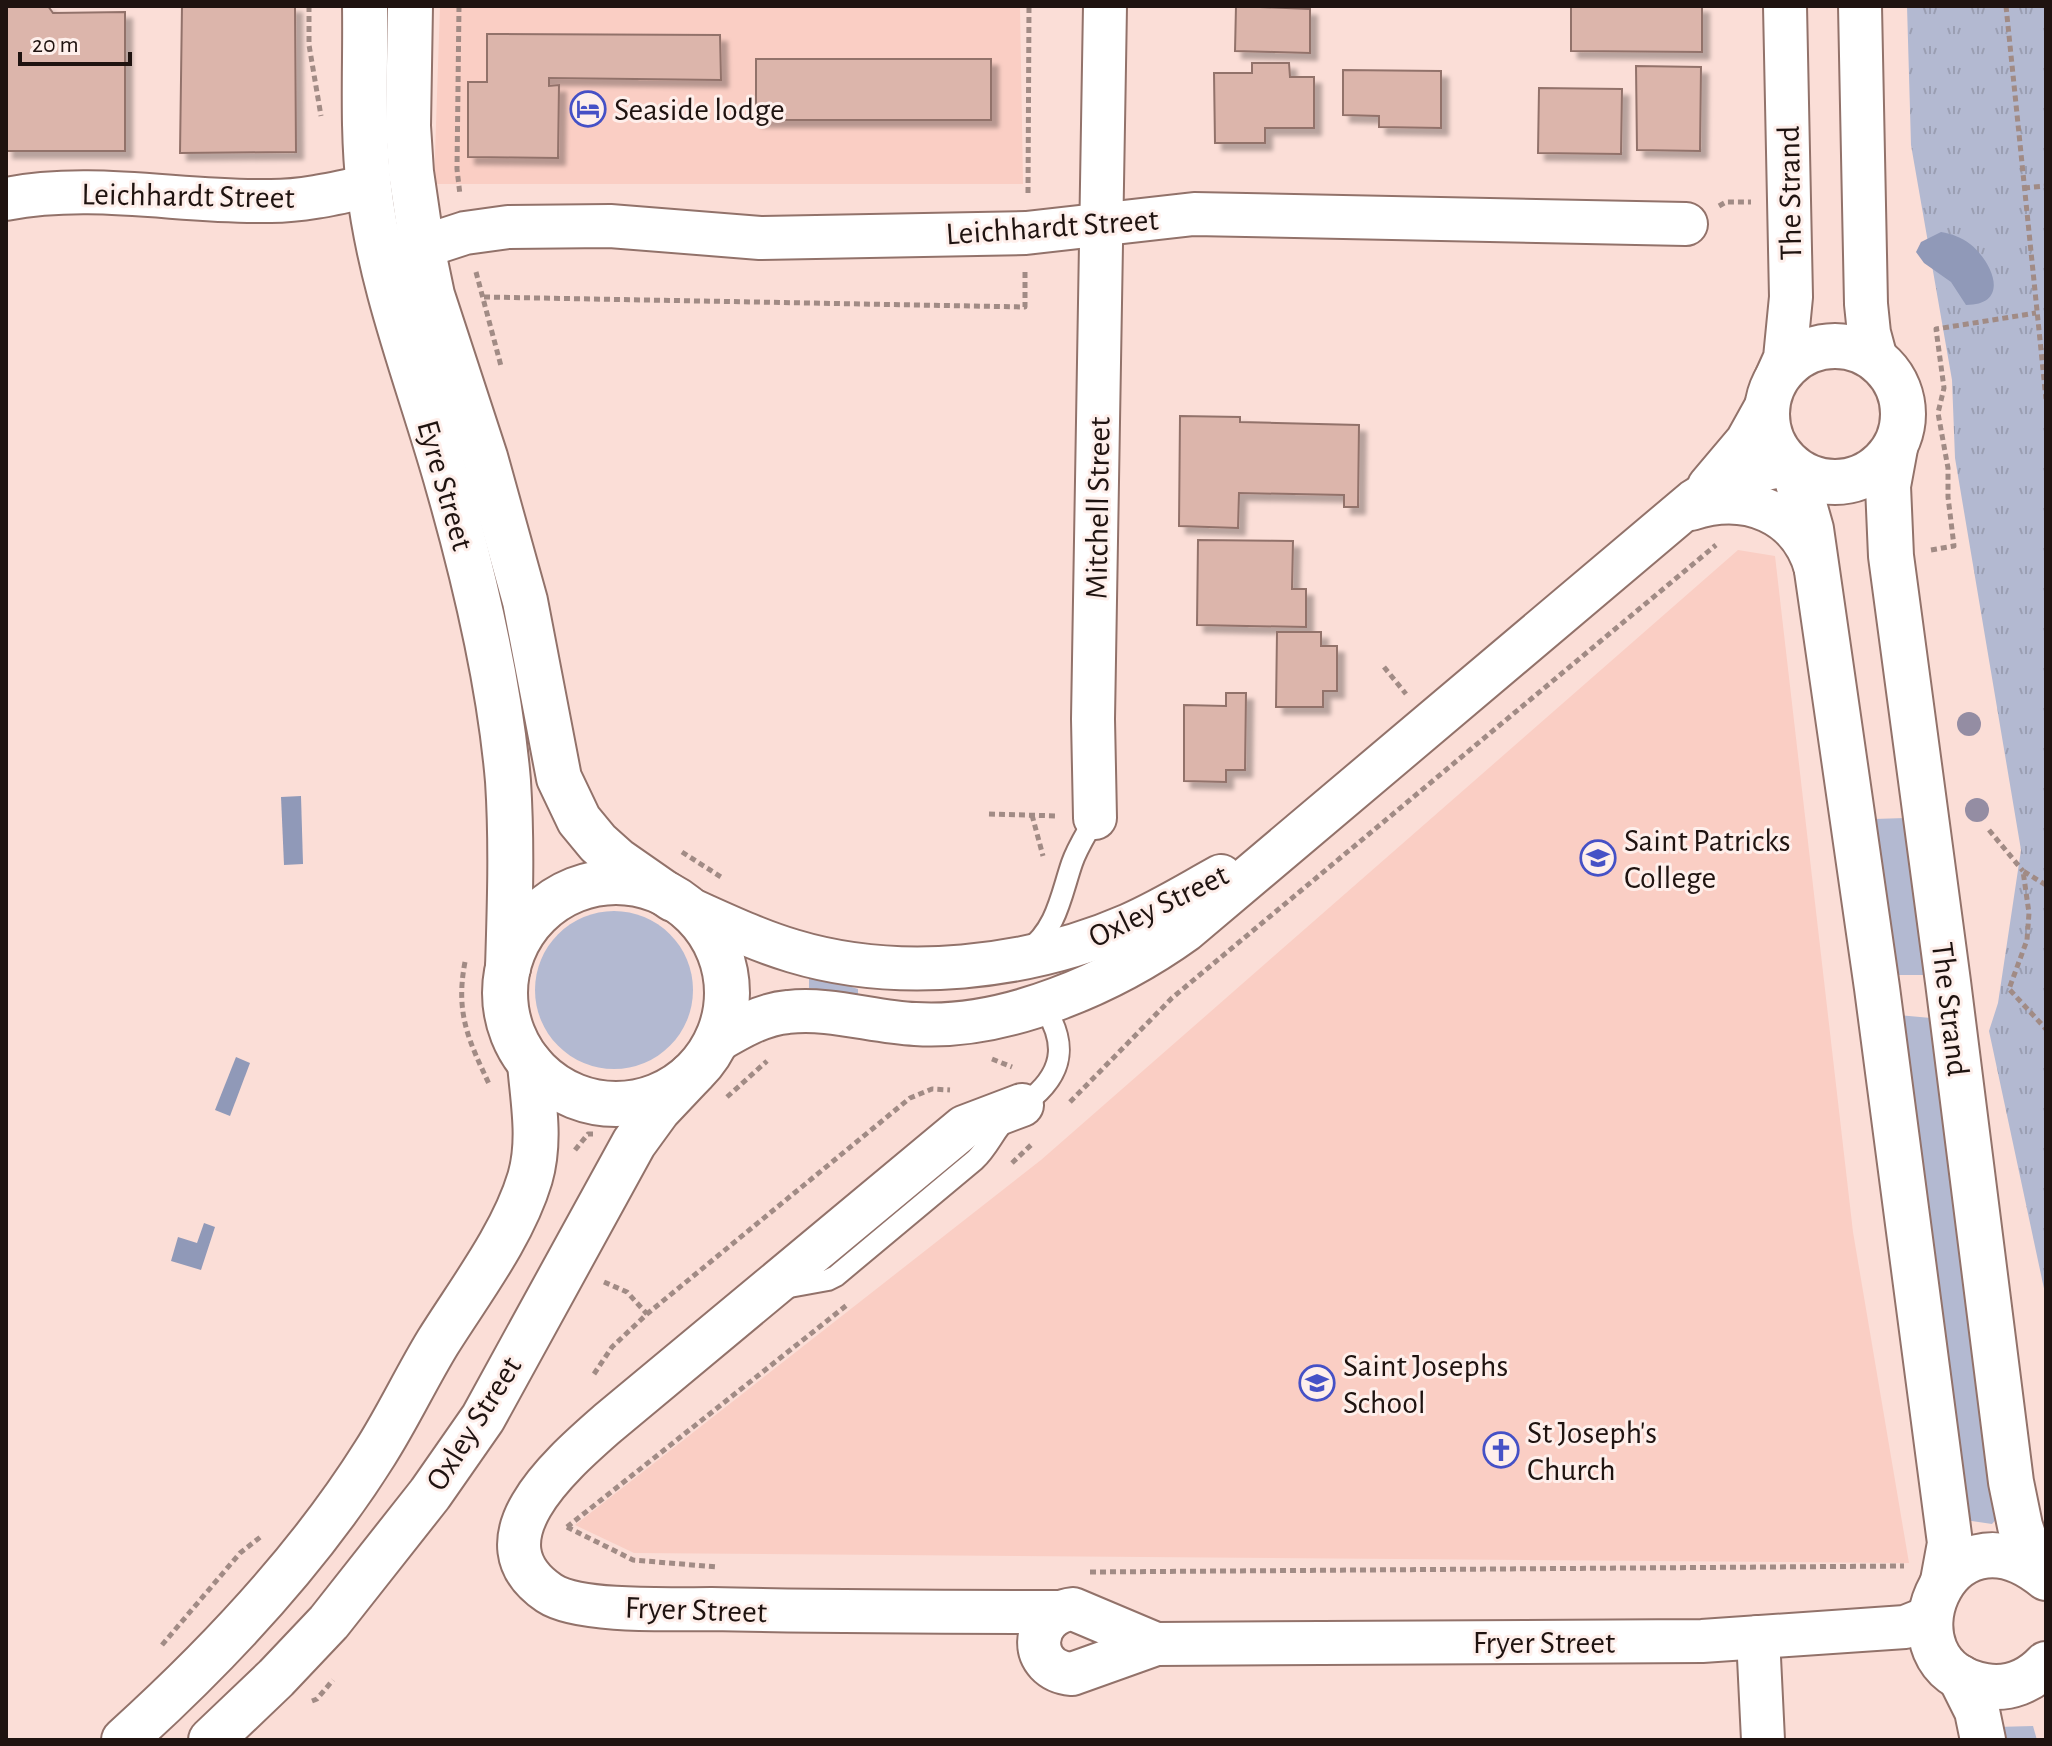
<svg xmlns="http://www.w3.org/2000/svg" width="2052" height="1746" font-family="'Alegreya Sans',sans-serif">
	<defs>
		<pattern id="park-tufts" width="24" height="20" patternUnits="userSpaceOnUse" patternTransform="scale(2)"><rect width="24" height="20" fill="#b3b9d1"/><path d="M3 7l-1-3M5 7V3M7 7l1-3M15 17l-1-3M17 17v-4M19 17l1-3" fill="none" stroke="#9a9eb2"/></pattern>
		<filter id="shadow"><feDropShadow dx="7" dy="7" stdDeviation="2" flood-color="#0004"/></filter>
	</defs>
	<rect width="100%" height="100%" fill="#fbded7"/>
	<g fill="#facec4">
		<polygon points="440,6 1020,6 1023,184 434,184"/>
		<polygon points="1738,550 1775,556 1853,1232 1909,1563 634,1553 575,1525 1041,1160"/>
	</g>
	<g fill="#b3b9d1">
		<polygon points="1905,818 1925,975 1888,975 1874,819"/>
		<circle cx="614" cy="990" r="79"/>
		<polygon points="809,974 858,989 858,995 809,988"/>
		<polygon points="1898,1015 1931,1018 2000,1515 1992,1524 1965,1520"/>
		<polygon points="2033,1726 2037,1740 1998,1740 1996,1727"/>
	</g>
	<polygon fill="url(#park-tufts)" points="1907,6 2046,6 2046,1298 1989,1031 1998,1003 2021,850 1955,458 1952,380 1911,145"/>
	<g fill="#9099b8">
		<path d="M1941 232C1952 234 1961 237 1970 244 1993 262 2011 305 1966 305L1951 282 1924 263 1916 252 1921 242Z"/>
		<polygon points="301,796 303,864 284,865 281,797"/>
		<polygon points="236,1057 250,1063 230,1116 215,1110"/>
		<polygon points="204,1223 215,1227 201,1270 171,1261 178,1237 197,1243"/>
	</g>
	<g fill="#dcb5ab" stroke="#92726b" stroke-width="2" filter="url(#shadow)">
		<polygon points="6,6 48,6 53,13 125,12 125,151 6,151"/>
		<polygon points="182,6 295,6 296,152 180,153"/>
		<polygon points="1236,6 1310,9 1310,53 1235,51"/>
		<polygon points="1571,6 1702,6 1702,52 1571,51"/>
		<polygon points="487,34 720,35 721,80 549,78 549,86 559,85 558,158 468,157 468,82 487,82"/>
		<rect x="756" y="59" width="235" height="61"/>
		<polygon points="1252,63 1289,63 1290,77 1314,77 1314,128 1265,128 1265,143 1215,143 1214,73 1252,73"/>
		<polygon points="1636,66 1701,67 1700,151 1637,150"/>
		<polygon points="1343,70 1441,71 1441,128 1379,127 1379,116 1343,115"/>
		<polygon points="1539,88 1622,89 1621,154 1538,153"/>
		<polygon points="1180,416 1240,417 1240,422 1359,425 1358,507 1344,507 1344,495 1239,493 1238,528 1179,526"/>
		<polygon points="1198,540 1293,541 1292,589 1306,589 1306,627 1197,625"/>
		<polygon points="1277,632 1321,632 1321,646 1337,646 1337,691 1323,691 1323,707 1276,707"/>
		<polygon points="1226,693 1246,693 1245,770 1226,770 1226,782 1184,781 1184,705 1226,706"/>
	</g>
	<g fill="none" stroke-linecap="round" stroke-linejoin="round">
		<defs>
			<g id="lane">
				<path d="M1027 951C1057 929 1061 895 1072 863 1077 848 1087 833 1095 818"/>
				<path d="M784 1288 828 1280 836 1276 975 1160C989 1147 995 1129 1009 1116 1016 1108 1026 1104 1033 1097 1067 1068 1065 1038 1042 1004"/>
			</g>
			<g id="street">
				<polyline points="1860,6 1866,304 1869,333 1876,359"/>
				<path d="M6 199C93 182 183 203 271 201 304 201 337 193 369 186"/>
				<polyline points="422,247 465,233 508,227 610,226 760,238 1026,233 1194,214 1686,224"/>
				<polyline points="1776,378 1785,358 1791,297 1785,6"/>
				<polyline points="1709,486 1747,441 1767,405"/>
				<path d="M1691 509C1746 491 1800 512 1816 569"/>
				<polyline points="1095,818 1093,719 1105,6"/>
				<path d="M685 907C721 923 756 940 793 951 899 983 1028 969 1129 925 1161 911 1190 893 1221 876"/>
				<path d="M715 1042C737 1029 762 1014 788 1012 829 1007 873 1022 915 1024 1006 1030 1114 982 1186 930L1694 501C1725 481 1752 469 1789 465"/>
				<path d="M1022 1105 964 1127 608 1423C565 1461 471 1540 549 1593 579 1613 673 1609 711 1609 827 1612 942 1612 1058 1612"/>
				<polyline points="1758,1637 1763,1740"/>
				<path d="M1156 1644 1073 1609C1029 1614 1027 1670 1072 1674L1156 1644 1702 1641 1905 1627 1930 1617"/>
			</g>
			<g id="secondary">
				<path d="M365 6C366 66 362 128 369 187 381 290 420 385 448 485 474 576 500 686 508 781 512 843 510 905 508 968"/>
				<polyline points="410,6 408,126 411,172 422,247 432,295 485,457 525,601 559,778 579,820 598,843 617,860 673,899"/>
				<circle cx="1835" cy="414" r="68"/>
				<polyline points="1895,448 1888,486 1891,556 1948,982 2011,1482 2020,1526 2034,1568"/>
				<polyline points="1794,469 1811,529 1877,988 1950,1543 1943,1581"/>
				<circle cx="616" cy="993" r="111"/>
				<path d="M2046 1578C1944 1494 1878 1668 1985 1686 2009 1690 2030 1681 2046 1664"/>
				<polyline points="1960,1677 1977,1711 1983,1740"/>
				<path d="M124 1740C218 1655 308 1560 375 1453 398 1417 416 1378 438 1342 470 1291 513 1235 530 1178 541 1140 533 1101 530 1063"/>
				<polyline points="211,1740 276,1678 329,1622 430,1494 483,1418 634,1143 658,1110 692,1074"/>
			</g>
		</defs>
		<use href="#lane" stroke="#92726a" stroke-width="24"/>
		<use href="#street" stroke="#92726a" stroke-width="46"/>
		<use href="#secondary" stroke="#92726a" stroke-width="48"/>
		<g stroke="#a18b85" stroke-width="5" stroke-dasharray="6 4" stroke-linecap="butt">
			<polyline points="309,6 309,45 321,116"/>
			<polyline points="459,6 457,169 460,195"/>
			<polyline points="2006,6 2046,399"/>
			<polyline points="2024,188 2046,186"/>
			<polyline points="1028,193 1029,6"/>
			<polyline points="1719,206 1726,202 1751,202"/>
			<polyline points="476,272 501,366"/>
			<polyline points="484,297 1025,307 1025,271"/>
			<polyline points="1931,550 1954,546 1948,497 1948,468 1938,413 1944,388 1936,329 2036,313"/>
			<polyline points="1384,667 1406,694"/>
			<polyline points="989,814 1058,816"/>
			<polyline points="1032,815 1043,856"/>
			<polyline points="1989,830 2023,871"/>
			<polyline points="682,852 721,877"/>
			<polyline points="2046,885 2023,871 2029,913 2027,940 2009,989 2046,1029"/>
			<path d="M465 962C455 1014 469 1041 490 1086"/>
			<polyline points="992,1059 1012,1067"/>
			<polyline points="727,1097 767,1061"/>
			<polyline points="1070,1102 1172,998 1716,545"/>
			<polyline points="575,1150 588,1134 593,1134"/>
			<polyline points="1012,1163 1031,1145"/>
			<polyline points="604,1282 627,1292 647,1314"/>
			<polyline points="594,1374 612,1347 647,1314 910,1098 932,1089 950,1090"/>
			<polyline points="567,1527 847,1305"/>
			<polyline points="567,1527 633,1560 717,1567"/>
			<polyline points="1090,1572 1904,1566"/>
			<polyline points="162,1645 240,1553 263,1535"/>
			<polyline points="312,1701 317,1699 333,1680"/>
		</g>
		<use href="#lane" stroke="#fff" stroke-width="20"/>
		<use href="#street" stroke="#fff" stroke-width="42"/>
		<use href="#secondary" stroke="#fff" stroke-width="44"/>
	</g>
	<g fill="#948da3">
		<circle cx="1969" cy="724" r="12"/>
		<circle cx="1977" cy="810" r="12"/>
	</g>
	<defs>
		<symbol id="hotel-ring" viewBox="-11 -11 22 22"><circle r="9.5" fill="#feefeb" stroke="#4551c6" stroke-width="1.5"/><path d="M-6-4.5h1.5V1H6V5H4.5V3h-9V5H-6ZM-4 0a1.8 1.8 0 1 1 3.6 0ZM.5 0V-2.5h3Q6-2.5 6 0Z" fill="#4551c6"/></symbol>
		<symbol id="school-ring" viewBox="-11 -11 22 22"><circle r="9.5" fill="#feefeb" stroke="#4551c6" stroke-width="1.5"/><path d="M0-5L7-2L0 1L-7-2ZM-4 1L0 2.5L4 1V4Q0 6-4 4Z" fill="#4551c6"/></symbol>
		<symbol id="church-ring" viewBox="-11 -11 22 22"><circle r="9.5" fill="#feefeb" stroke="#4551c6" stroke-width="1.5"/><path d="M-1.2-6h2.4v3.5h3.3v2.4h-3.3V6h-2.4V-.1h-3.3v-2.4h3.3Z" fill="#4551c6"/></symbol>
	</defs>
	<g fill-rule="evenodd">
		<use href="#hotel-ring" x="568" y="89" width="40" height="40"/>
		<use href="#school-ring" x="1578" y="838" width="40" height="40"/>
		<use href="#school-ring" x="1297" y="1363" width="40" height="40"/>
		<use href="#church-ring" x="1481" y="1430" width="40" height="40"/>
	</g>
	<g text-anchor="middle" stroke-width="6" stroke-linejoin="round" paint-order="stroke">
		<g font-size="32" fill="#1f1310" stroke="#feefeb" text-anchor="start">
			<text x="614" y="120">Seaside lodge</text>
			<text x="1624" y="851">Saint Patricks<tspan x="1624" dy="37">College</tspan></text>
			<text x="1343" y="1376">Saint Josephs<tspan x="1343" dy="37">School</tspan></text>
			<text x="1527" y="1443">St Joseph's<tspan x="1527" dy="37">Church</tspan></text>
		</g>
		<g font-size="32" fill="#1f1310" stroke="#feefeb">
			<text transform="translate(1789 193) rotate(-91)" y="11">The Strand</text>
			<text transform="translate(188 195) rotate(1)" y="11">Leichhardt Street</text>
			<text transform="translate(1052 226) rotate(-4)" y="11">Leichhardt Street</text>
			<text transform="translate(446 485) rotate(74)" y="11">Eyre Street</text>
			<text transform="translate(1097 508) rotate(-89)" y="11">Mitchell Street</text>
			<text transform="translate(1158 905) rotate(-26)" y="11">Oxley Street</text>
			<text transform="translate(1951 1009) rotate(83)" y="11">The Strand</text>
			<text transform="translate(473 1423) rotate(-58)" y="11">Oxley Street</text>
			<text transform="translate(696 1609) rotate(2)" y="11">Fryer Street</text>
			<text x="1544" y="1653">Fryer Street</text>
		</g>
	</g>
	<rect width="2052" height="1746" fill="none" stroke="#1f1310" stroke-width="16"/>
	<path d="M20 52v12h110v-12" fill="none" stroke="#1f1310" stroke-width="4"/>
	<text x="32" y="52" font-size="24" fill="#1f1310" stroke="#feefeb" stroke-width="6" paint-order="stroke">20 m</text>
</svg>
